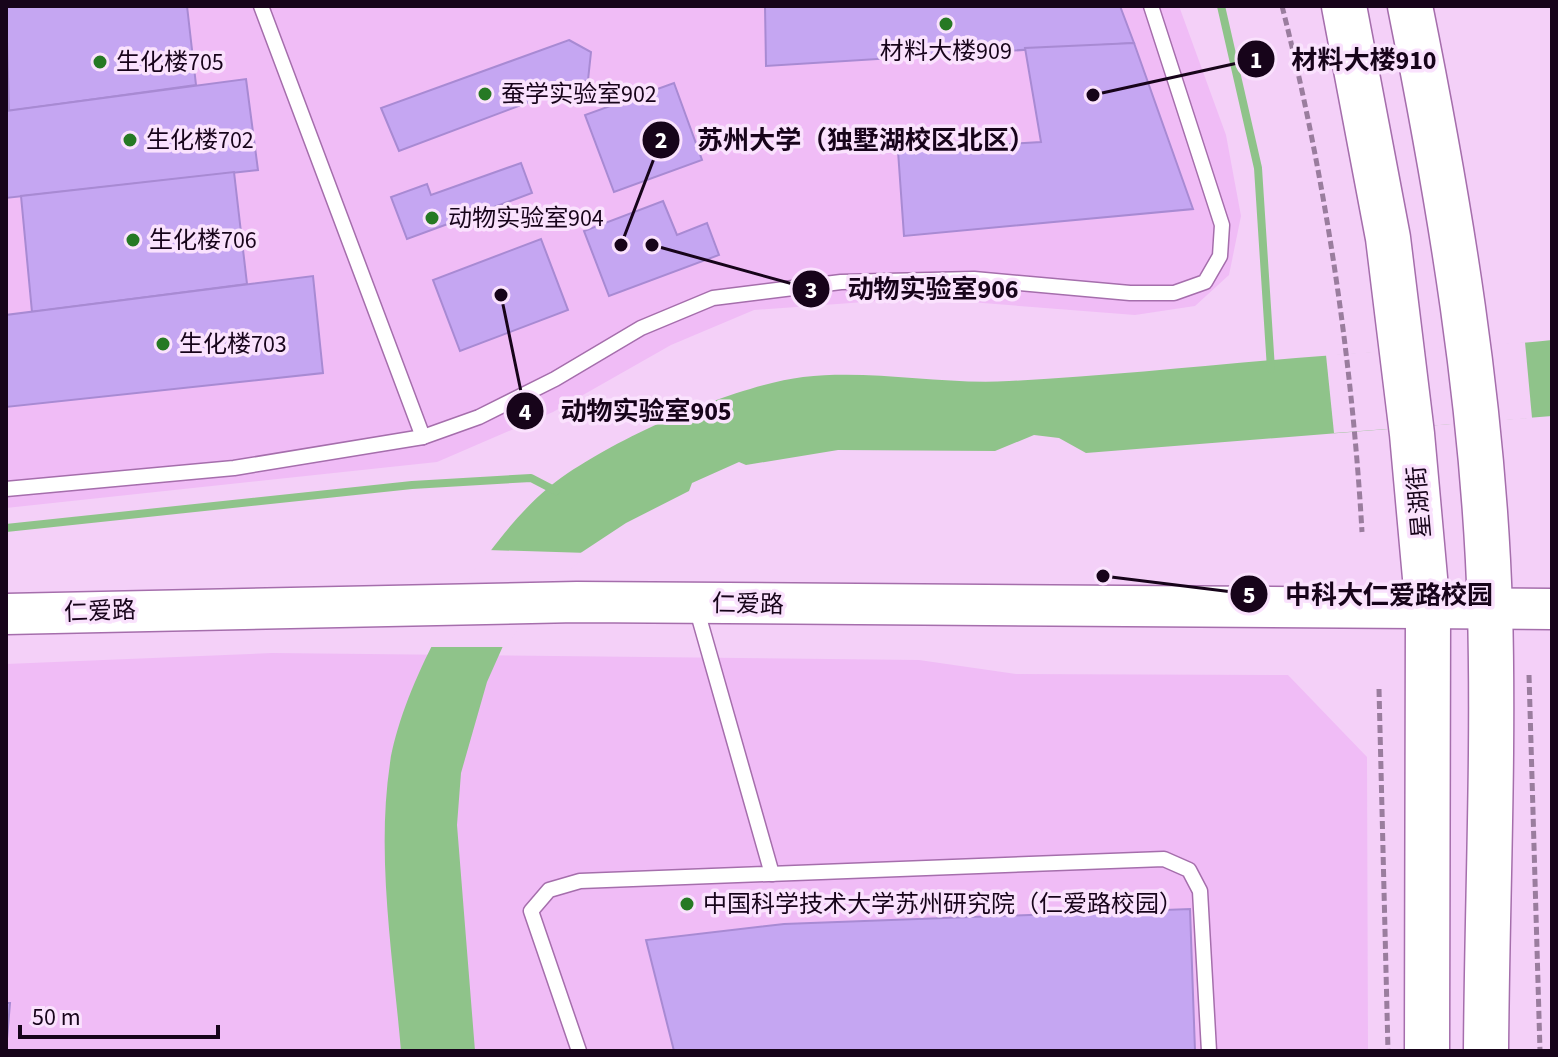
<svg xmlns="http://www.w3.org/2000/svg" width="1558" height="1057" font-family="'Source Sans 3','Noto Sans SC',sans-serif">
	<rect width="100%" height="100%" fill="#f4d0f8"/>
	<g fill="#f0bcf6">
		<polygon points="6,6 1179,6 1226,135 1241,216 1229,275 1195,306 1135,315 919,298 754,310 671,345 553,412 437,462 6,508"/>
		<polygon points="272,653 919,660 1016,674 1288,675 1367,757 1368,1051 6,1051 6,664"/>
	</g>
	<path fill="#8fc38a" d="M1552 340V416L1086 453 1059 438 1034 435 995 451 838 450 746 465 739 462 692 483 689 491 626 523 576 556 507 637 487 682 461 773 457 825 475 1051H401C393 957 376 857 390 763 404 677 481 544 548 488 604 442 732 386 803 377 872 369 941 385 1009 381 1113 376 1218 364 1322 356 1398 350 1475 348 1552 340Z"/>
	<g fill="#f4d0f8">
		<polygon points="1525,342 1532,418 1334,433 1326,355"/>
		<polygon points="487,550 588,553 534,605 506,647 428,647"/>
	</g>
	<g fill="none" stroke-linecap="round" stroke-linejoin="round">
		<g stroke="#8fc38a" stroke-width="8">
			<polyline points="1221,6 1258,168 1271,369"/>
			<polyline points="6,528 412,485 531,478 556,491"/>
		</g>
	</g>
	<g fill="#c5a6f2" stroke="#a88ad3" stroke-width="2">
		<polygon points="6,6 187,6 196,85 9,111"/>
		<polygon points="765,6 1120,6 1134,43 766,66"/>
		<polygon points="569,40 591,52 588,80 399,151 381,108"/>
		<polygon points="1134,43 1193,209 904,236 898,151 1041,142 1025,48"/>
		<polygon points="246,79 258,170 6,198 6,111"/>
		<polygon points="674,83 702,160 614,192 585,115"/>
		<polygon points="521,163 532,193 407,239 391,197 427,184 431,195"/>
		<polygon points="234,172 247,284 32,312 21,196"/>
		<polygon points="663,201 677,235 707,223 719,255 609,296 584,231"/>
		<polygon points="541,239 568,310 460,351 433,280"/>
		<polygon points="313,276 323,373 6,407 6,315"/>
		<polygon points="1190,909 1195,1051 674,1051 646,940 784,924"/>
		<polygon points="6,1003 10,1003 6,1051"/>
	</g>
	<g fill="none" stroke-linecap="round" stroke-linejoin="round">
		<defs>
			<g id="lane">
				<polyline points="261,6 423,437"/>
				<polyline points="6,489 234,468 423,437 479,417 555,379 641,328 713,298 841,282 974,279 1130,293 1174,293 1205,282 1220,256 1222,225 1151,6"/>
				<polyline points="696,607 772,874"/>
				<polyline points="579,1051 531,911 549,890 580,881 1164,859 1189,870 1200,891 1209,1051"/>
			</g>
			<polyline id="secondary" points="6,614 577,602 1552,609"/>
			<g id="primary">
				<polyline points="1344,6 1388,238 1412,434 1428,611 1427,1051"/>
				<path d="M1410 6C1450 205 1484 407 1490 610 1494 757 1487 904 1486 1051"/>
			</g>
		</defs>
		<use href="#lane" stroke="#a56eac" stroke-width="17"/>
		<use href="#secondary" stroke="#a56eac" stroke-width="43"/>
		<use href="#primary" stroke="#a56eac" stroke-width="47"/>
		<g stroke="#9a7d9e" stroke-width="5" stroke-dasharray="8 4" stroke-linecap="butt">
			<path d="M1282 6C1325 175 1352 358 1362 532"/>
			<polyline points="1529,675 1540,1051"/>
			<polyline points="1379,689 1388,1051"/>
		</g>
		<use href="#lane" stroke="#fff" stroke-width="14"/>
		<use href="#secondary" stroke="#fff" stroke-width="40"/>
		<use href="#primary" stroke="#fff" stroke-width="44"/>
	</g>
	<g fill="#267924" stroke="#fae2fd" stroke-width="3">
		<circle cx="946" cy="24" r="8"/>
		<circle cx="100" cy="62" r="8"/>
		<circle cx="485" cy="94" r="8"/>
		<circle cx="130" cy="140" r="8"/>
		<circle cx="432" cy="218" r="8"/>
		<circle cx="133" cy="240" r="8"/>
		<circle cx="163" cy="344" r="8"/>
		<circle cx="687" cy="904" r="8"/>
	</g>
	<g text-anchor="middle" stroke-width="7" stroke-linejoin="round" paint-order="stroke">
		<g font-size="24" fill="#17041a" stroke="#fae2fd" text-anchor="start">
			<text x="946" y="59" text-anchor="middle">材料大楼909</text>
			<text x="116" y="70">生化楼705</text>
			<text x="501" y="102">蚕学实验室902</text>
			<text x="146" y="148">生化楼702</text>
			<text x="448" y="226">动物实验室904</text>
			<text x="149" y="248">生化楼706</text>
			<text x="179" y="352">生化楼703</text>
			<text x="703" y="912">中国科学技术大学苏州研究院（仁爱路校园）</text>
		</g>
		<g font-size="24" fill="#17041a" stroke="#fae2fd">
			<text transform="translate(1419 502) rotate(-95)" y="8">星湖街</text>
			<text transform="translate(748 604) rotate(1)" y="8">仁爱路</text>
			<text transform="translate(100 611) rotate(-2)" y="8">仁爱路</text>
		</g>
	</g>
	<path fill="none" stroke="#17041a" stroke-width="3" d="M1093 95L1256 59M621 245L661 140M652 245L811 289M501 295L525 411M1103 576L1249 594"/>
	<g fill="#17041a" stroke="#fae2fd" stroke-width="3">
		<circle cx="1093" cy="95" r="8"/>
		<circle cx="621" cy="245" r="8"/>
		<circle cx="652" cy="245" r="8"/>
		<circle cx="501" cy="295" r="8"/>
		<circle cx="1103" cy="576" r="8"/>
		<circle cx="1256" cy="59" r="20"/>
		<circle cx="661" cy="140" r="20"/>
		<circle cx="811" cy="289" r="20"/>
		<circle cx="525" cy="411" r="20"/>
		<circle cx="1249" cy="594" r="20"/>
	</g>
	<g font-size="24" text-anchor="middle" font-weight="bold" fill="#fff">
		<text x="1256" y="68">1</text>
		<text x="661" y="148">2</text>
		<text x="811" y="298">3</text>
		<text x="525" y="420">4</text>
		<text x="1249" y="603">5</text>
	</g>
	<g font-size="26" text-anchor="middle" font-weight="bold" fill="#17041a" stroke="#fae2fd" stroke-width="7" stroke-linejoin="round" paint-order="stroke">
		<text x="1364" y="69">材料大楼910</text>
		<text x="866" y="149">苏州大学（独墅湖校区北区）</text>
		<text x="933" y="298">动物实验室906</text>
		<text x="646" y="420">动物实验室905</text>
		<text x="1389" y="604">中科大仁爱路校园</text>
	</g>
	<rect width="1558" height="1057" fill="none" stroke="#17041a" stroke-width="16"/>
	<path d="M20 1025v12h198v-12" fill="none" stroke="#17041a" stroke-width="4"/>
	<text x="32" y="1025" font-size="24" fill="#17041a" stroke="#fae2fd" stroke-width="6" paint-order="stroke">50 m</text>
</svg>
